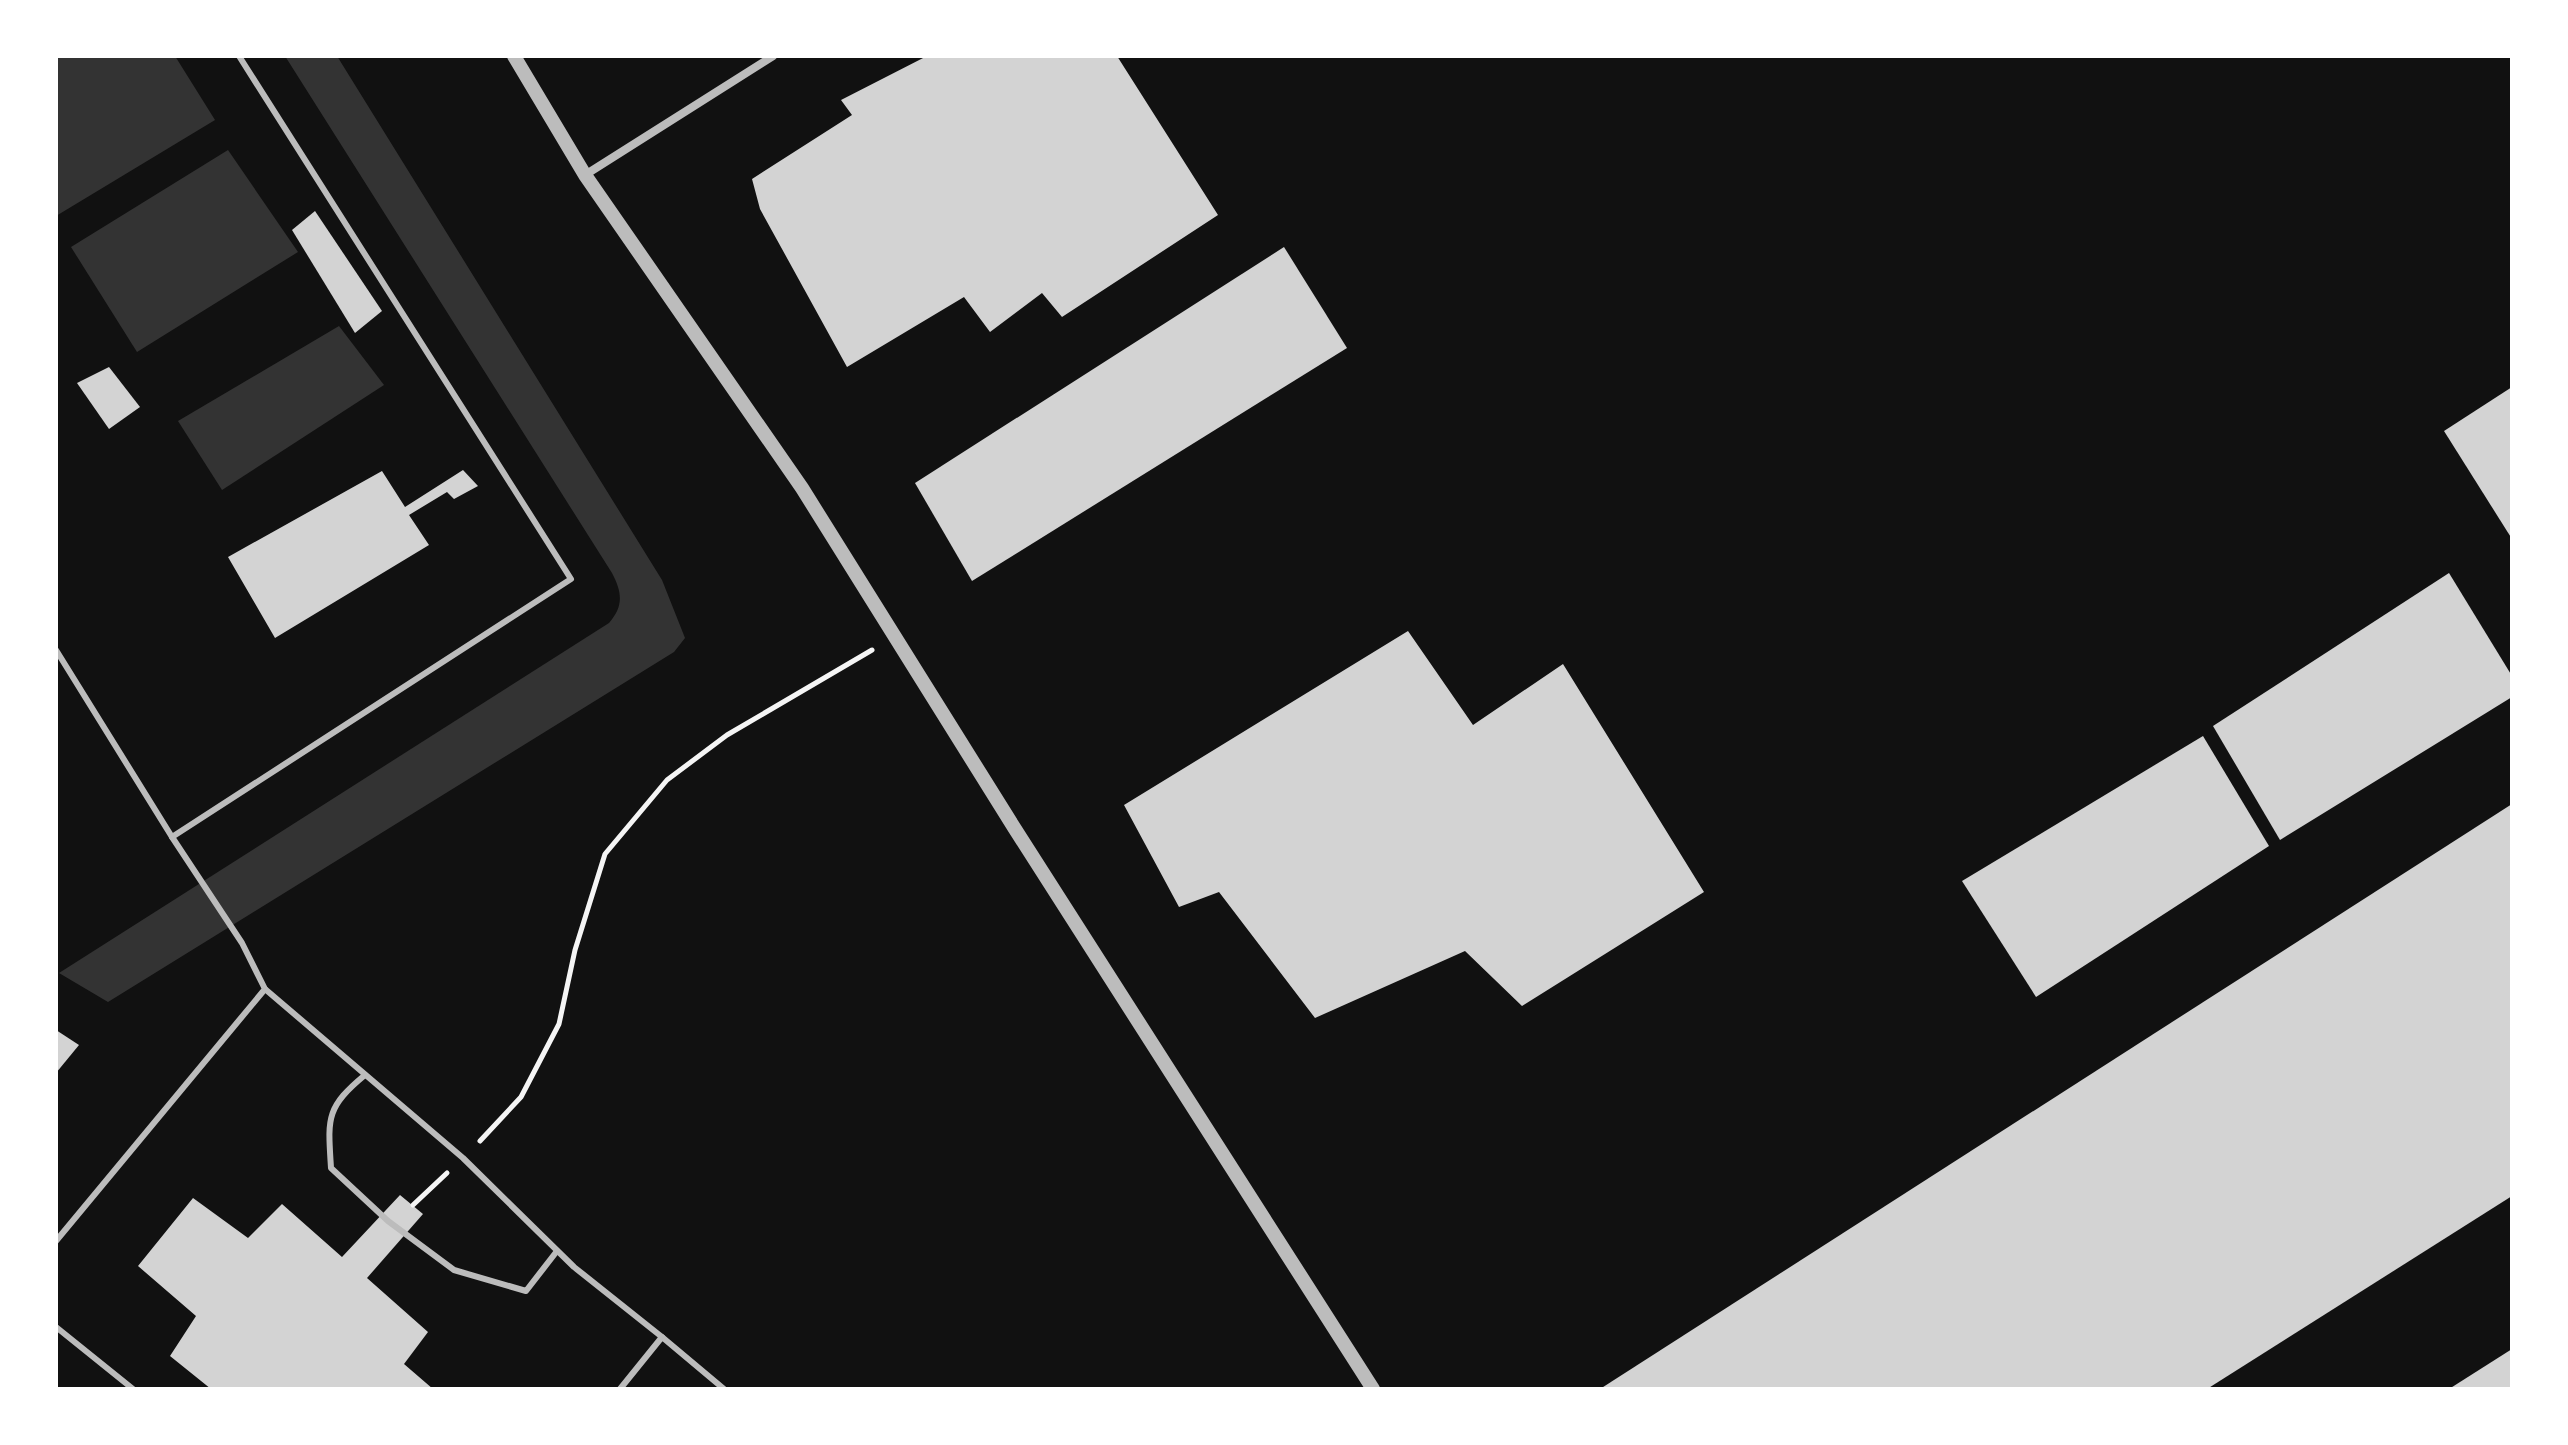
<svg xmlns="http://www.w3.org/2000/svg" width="2568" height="1445" font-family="Roboto,sans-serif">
	<rect width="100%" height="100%" fill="#111"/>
	<g fill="#333">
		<polygon points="56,56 175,56 215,120 56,216"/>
		<path d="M285 56H337L662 580 685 638 674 652 108 1002 59 973 609 623C624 606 622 592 612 573Z"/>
		<polygon points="228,150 298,252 137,352 71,247"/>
		<polygon points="339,326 384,385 222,490 178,421"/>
	</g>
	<g fill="#d3d3d3">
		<polygon points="927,56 1117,56 1218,215 1062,317 1042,293 990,332 964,297 847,367 760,209 752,179 852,115 841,100"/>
		<polygon points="315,211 382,311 355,333 292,230"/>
		<polygon points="1284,247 1347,348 972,581 915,483"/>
		<polygon points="109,367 140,407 109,429 77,383"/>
		<polygon points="2512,387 2512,539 2444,431"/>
		<polygon points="463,470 478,486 454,499 447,492 409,515 429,545 275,638 228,557 382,471 405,507"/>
		<polygon points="2449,573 2512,676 2512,697 2280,840 2213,726"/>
		<polygon points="1408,631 1473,725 1563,664 1704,892 1522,1006 1465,951 1315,1018 1219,892 1179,907 1124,805"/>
		<polygon points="2203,736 2269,846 2036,997 1962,881"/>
		<polygon points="2512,804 2512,1196 2207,1389 1600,1389"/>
		<polygon points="56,1030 79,1045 56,1073"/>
		<polygon points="400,1195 423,1214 367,1278 428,1332 404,1364 433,1389 211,1389 170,1356 196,1316 138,1266 193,1198 248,1238 282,1204 342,1257"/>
		<polygon points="2512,1349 2512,1389 2449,1389"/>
	</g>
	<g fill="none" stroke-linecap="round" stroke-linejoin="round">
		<g stroke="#f5f5f5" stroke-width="5">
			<polyline points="480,1141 521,1097 559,1024 575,950 605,854 667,780 727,735 872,650"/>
			<polyline points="413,1205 447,1173"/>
		</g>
		<g stroke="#bcbcbc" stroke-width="6">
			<polyline points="56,650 172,837 242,943 265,989 56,1241"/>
			<polyline points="172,837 571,579 239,56"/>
			<polyline points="265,989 463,1158 574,1267 662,1337"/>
			<path d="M365 1075C325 1108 328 1119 331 1168L388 1221 454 1270 526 1291 557 1251"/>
			<polyline points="56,1327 133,1389"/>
			<polyline points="620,1389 662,1337 724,1389"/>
		</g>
		<polyline stroke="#bcbcbc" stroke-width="8" points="585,175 773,56"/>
		<polyline stroke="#bcbcbc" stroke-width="14" points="514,56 585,175 802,488 1015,829 1373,1389"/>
	</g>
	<rect width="2568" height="1445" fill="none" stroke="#ffffff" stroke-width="116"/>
</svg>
